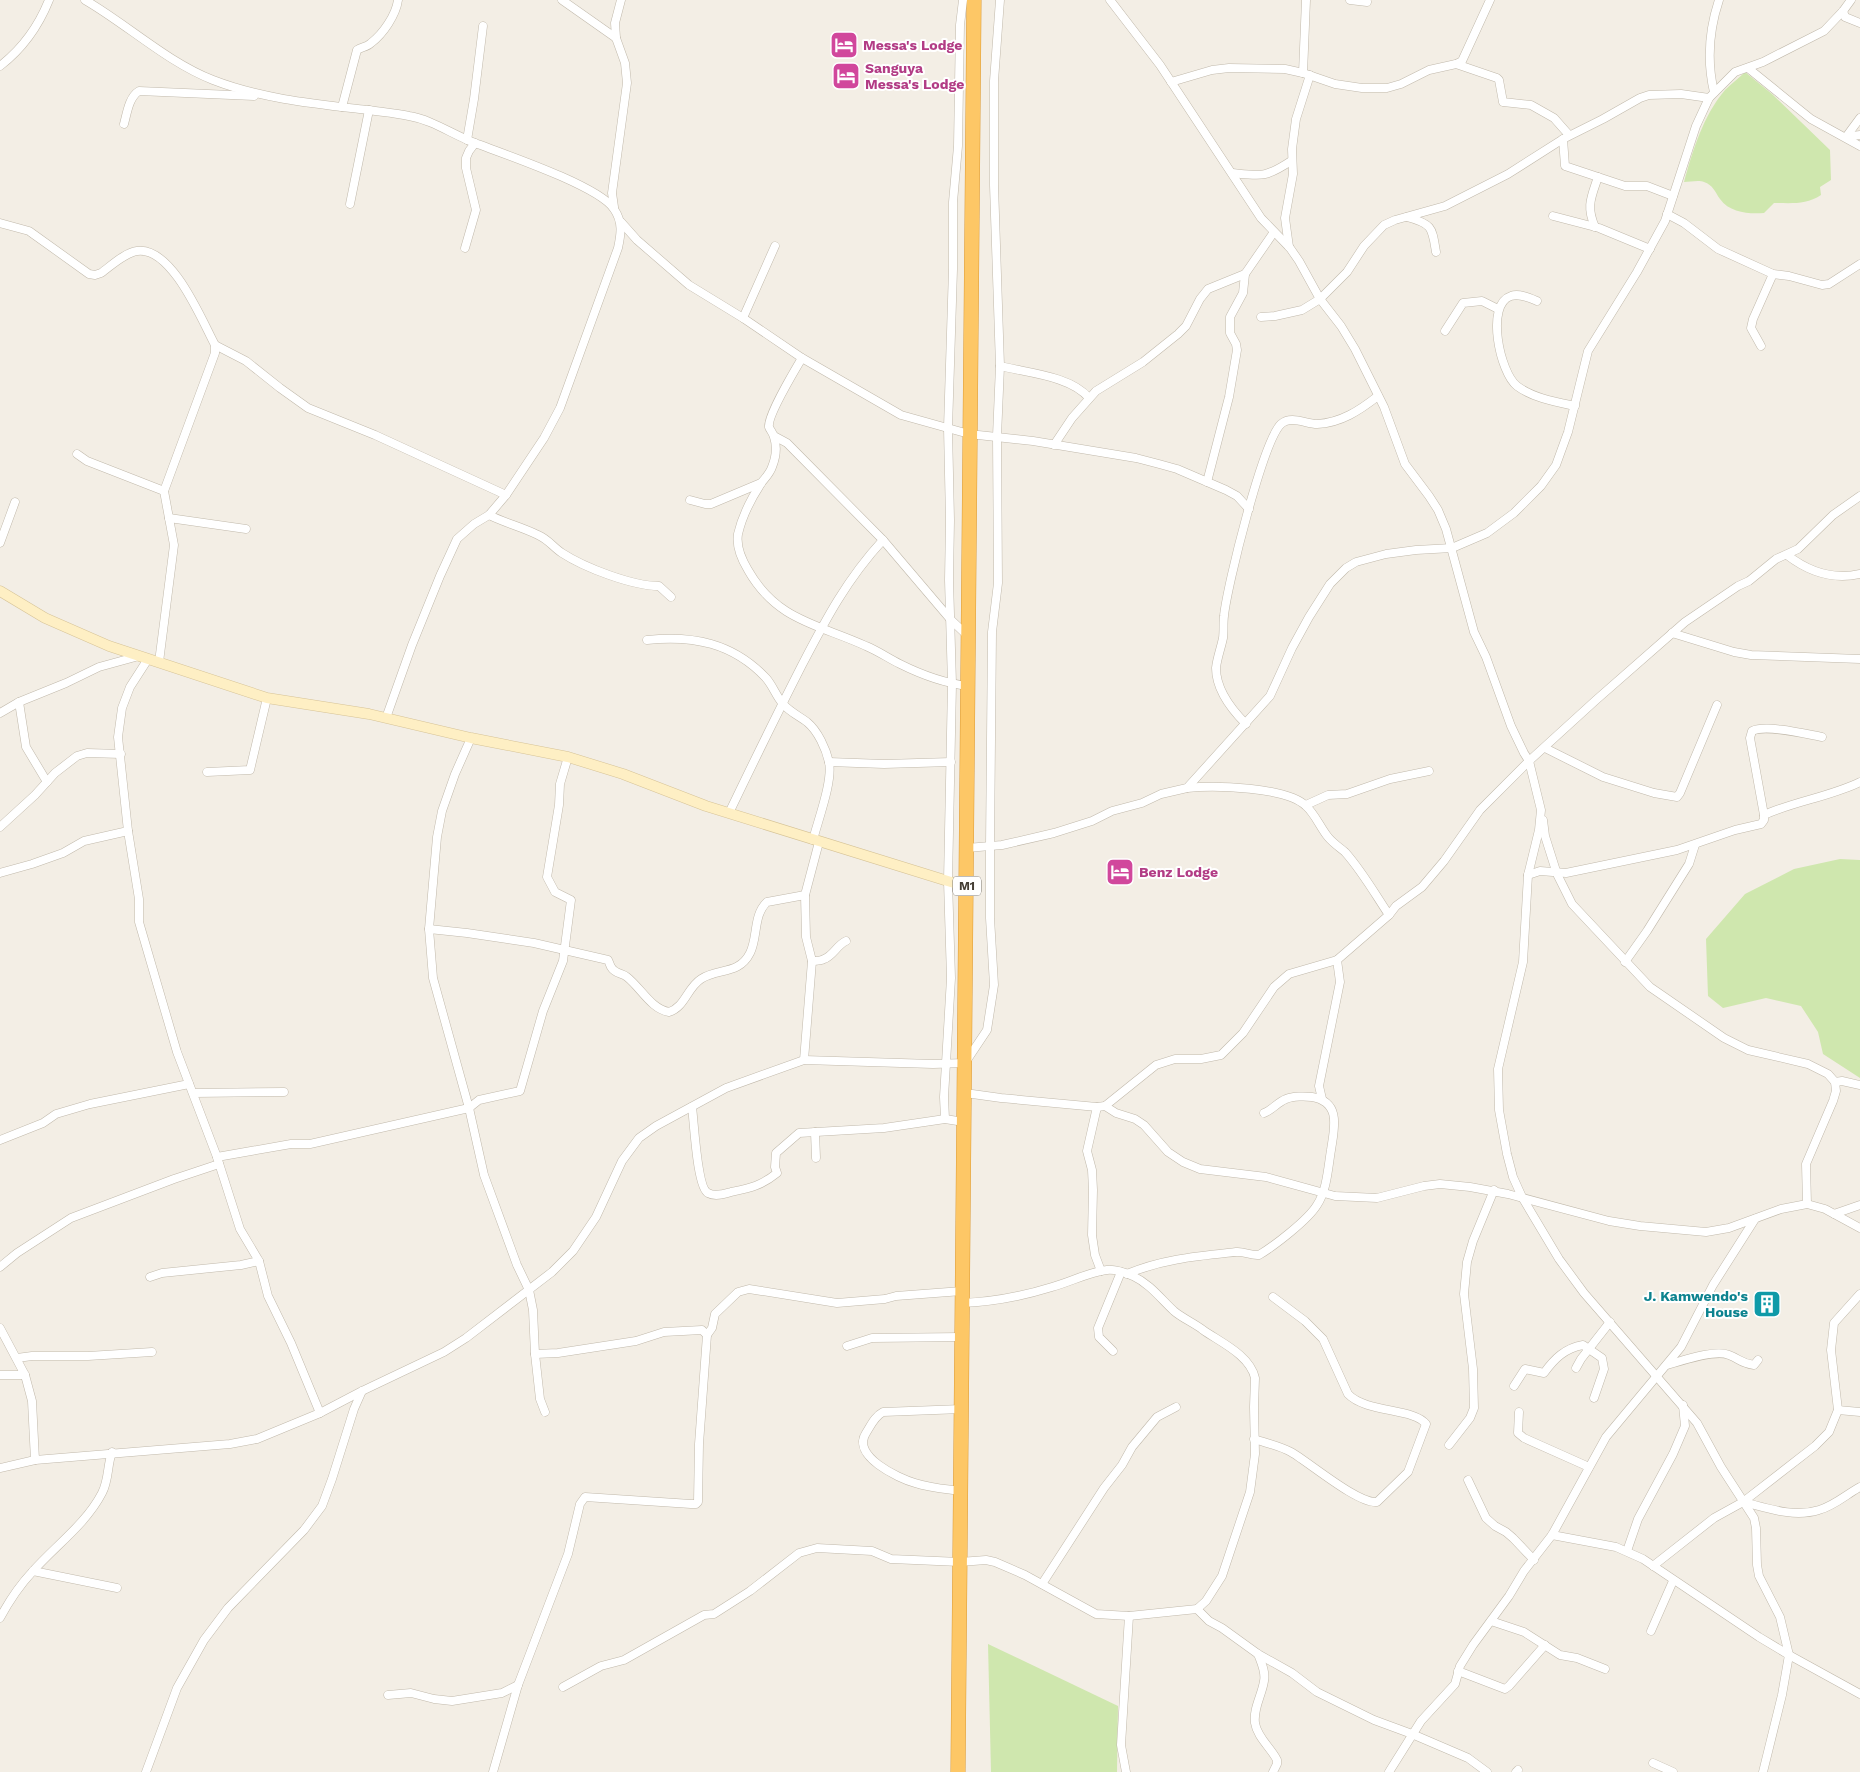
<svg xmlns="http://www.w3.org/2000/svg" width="1860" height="1772" font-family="'Work Sans',sans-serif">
	<rect width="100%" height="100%" fill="#f3eee5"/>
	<g fill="#cfe7ae">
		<path d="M1745 72 1772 94 1830 150 1831 180 1820 187 1821 195C1806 205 1791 203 1774 203L1764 213C1749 214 1730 213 1720 199 1715 192 1713 185 1704 182 1699 180 1690 182 1684 182 1693 150 1703 116 1725 90 1731 84 1739 78 1745 72Z"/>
		<polygon points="1840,859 1860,860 1860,1078 1823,1054 1818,1032 1801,1006 1766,998 1723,1008 1708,996 1706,939 1745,894 1794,869"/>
		<polygon points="988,1644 1118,1706 1117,1772 991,1772"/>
	</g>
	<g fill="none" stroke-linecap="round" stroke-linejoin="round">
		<defs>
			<g id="street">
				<path d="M85 0C128 25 167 62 213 80 262 99 316 104 368 110 382 112 396 113 409 116 433 120 453 135 475 143 504 154 599 186 614 209 623 222 621 234 618 248L560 408 544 438 506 495 489 515 474 524 457 539 440 576 412 645 386 718"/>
				<polyline points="562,0 616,38 625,63 627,83 612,193 614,207"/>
				<polyline points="1110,0 1160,65 1261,218 1290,248 1299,261 1320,299 1341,326 1355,349 1384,407 1405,464 1429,496 1438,510 1446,529 1474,632 1486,657 1511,726 1524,753 1529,761 1541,810 1539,830 1528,875 1523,962 1498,1069 1499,1110 1507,1154 1513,1177 1522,1197 1559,1259 1584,1293 1697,1423 1721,1467 1754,1518 1756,1528 1757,1565 1759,1576 1780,1617 1789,1655 1782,1695 1763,1772"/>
				<polyline points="1350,0 1367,2"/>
				<polyline points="1843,11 1845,17 1860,23"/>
				<polyline points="616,38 615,23 621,0"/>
				<polyline points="1456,64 1497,78 1499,80 1503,102 1531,105 1554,118 1569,135"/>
				<path d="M0 66C22 49 39 25 49 0"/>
				<polyline points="1748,68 1811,119 1860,146"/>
				<polyline points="1303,73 1306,0"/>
				<polyline points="1171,82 1212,70 1229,68 1285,69 1303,73 1335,84 1362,88 1387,88 1401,84 1429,70 1456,64 1462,61 1490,0"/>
				<path d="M1714 92C1707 62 1709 30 1719 0"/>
				<path d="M342 107 357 50C362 47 367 47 371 43 383 34 396 15 398 0"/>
				<path d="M124 124C127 113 129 97 139 91L254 96"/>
				<polyline points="1846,137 1860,118"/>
				<polyline points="1846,137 1860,135"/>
				<polyline points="1563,139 1565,166 1625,186 1647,186 1673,196"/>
				<polyline points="467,140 474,99 483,26"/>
				<path d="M1232 173C1262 176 1265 178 1291 161"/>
				<polyline points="350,204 369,110"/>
				<polyline points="1667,214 1684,223 1718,249 1773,274 1789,276 1822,285 1829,284 1860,264"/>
				<polyline points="1553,216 1599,228 1650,249"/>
				<path d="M1407 217C1433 224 1432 228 1436 252"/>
				<polyline points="621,222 637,240 689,285 743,318 802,358 901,415 969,434 1033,441 1136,458 1159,464 1177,469 1226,490 1237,496 1249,509"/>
				<path d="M0 223 29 231 89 274 95 275 101 273C111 266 124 253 137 251 172 246 202 321 215 345V353L164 491 174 545 159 662"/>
				<path d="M1595 227C1586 206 1591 198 1598 177"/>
				<polyline points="1289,247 1285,218 1293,174 1292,149 1296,119 1310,75"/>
				<polyline points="465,248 476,210 466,168 466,158 469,151 475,143"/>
				<path d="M1537 301C1530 298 1519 293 1511 296 1485 304 1500 373 1517 386 1533 398 1556 402 1575 406"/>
				<polyline points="1261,317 1275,316 1302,310 1320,299 1347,272 1364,246 1384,225 1395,220 1445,206 1508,174 1563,139 1603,119 1640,98 1649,95 1681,94 1709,98"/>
				<polyline points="743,318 775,246"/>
				<polyline points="1445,331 1463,303 1482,301 1498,309"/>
				<polyline points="215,345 246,361 280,388 308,408 375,435 506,495"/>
				<polyline points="1761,346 1751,328 1753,319 1773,274"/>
				<path d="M802 358C795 370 767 416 769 427 770 430 773 433 774 437 777 446 776 457 772 467 770 473 766 477 762 482 752 497 742 517 738 534 736 546 742 560 748 570 777 621 818 624 866 646 878 651 888 658 900 664 922 675 944 683 968 686"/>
				<path d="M1000 366C1028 373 1071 376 1089 398"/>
				<polyline points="774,436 787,443 883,540 951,620 968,636"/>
				<polyline points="1054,445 1072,418 1096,391 1143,362 1178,334 1186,326 1200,299 1208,289 1245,274 1274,232"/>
				<polyline points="77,454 87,461 164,491"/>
				<polyline points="1207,482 1229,397 1237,350 1236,344 1230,333 1230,317 1243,293 1245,274"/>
				<polyline points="690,500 705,504 711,504 761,483"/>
				<path d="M489 515C505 523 522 527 538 535 548 539 554 548 562 553 585 568 633 586 659 586L671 597"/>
				<polyline points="169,518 246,529"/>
				<polyline points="0,543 15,502"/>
				<path d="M1787 555C1809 572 1833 580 1860 574"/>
				<polyline points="1672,633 1734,652 1751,655 1860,659"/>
				<path d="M647 640C693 635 733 643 766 678 773 686 776 696 783 704 790 712 799 716 807 722 818 731 826 749 829 762 833 781 818 820 813 840"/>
				<polyline points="148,659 130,687 122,708 118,737 128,831 139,899 139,922 177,1052 217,1157 240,1229 259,1261 268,1296 291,1343 320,1413"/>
				<polyline points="19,702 26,747 47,782"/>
				<polyline points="0,713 19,702 66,683 99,667 139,656"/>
				<path d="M1246 724C1232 710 1216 689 1216 668 1217 658 1221 648 1223 638 1224 631 1223 623 1224 616 1227 586 1263 441 1281 424 1291 415 1306 424 1317 424 1341 423 1360 410 1378 396"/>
				<polyline points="471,738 455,774 442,811 437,837 429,929 433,978 469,1108 484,1175 517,1265 529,1290 533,1310 535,1354 540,1399 545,1412"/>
				<polyline points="1545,748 1603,777 1654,793 1677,797 1680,793 1717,705"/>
				<polyline points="829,762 884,764 951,762"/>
				<polyline points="207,772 250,770 267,698"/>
				<path d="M1187 788C1214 785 1287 787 1306 806 1315 814 1320 827 1328 837 1333 843 1339 847 1345 852 1362 871 1375 894 1389 915"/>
				<polyline points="1306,805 1328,795 1347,794 1390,779 1429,771"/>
				<path d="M729 813C753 763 777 714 802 665 826 619 847 579 883 540"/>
				<path d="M1764 815C1795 801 1829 797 1860 782"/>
				<polyline points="1543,820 1545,836 1557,874 1572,904 1650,987 1724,1038 1748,1050 1808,1064 1828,1074 1835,1082 1836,1091 1833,1101 1806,1164 1807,1204"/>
				<polyline points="0,827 35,795 55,773 77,756 87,753 121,754"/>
				<polyline points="967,848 1002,845 1054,833 1092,821 1112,811 1142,803 1161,794 1187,788 1270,696 1292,648 1309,617 1330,584 1346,568 1356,562 1386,554 1416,550 1452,548 1487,533 1514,513 1541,486 1556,465 1568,432 1588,351 1637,272 1665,221 1696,126 1709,98 1735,72 1763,62 1824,31 1843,11 1851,0"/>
				<polyline points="0,873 32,864 63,853 84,841 128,831"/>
				<path d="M1528 875 1540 871 1566 873 1677 850 1735 830 1761 824 1764 820V815L1750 738 1752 731C1766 724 1806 734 1822 737"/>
				<path d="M429 929 467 933 534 943 608 960C609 962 610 965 611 967 615 974 622 973 627 977 641 988 651 1009 669 1012 685 1007 687 988 701 979 718 968 739 975 750 953 758 937 753 915 767 902L805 895"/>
				<path d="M812 961C816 961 821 961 824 959 833 956 837 945 846 941"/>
				<polyline points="1625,962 1647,931 1689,864 1695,845"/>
				<polyline points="804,1060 812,961 806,937 805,895 819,842"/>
				<polyline points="1835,1082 1842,1081 1860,1085"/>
				<polyline points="194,1093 284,1092"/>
				<polyline points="965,1093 1001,1098 1097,1107 1105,1106 1156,1065 1175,1059 1201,1059 1221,1055 1243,1033 1274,987 1289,974 1337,960 1389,915 1396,906 1422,887 1444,861 1480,810 1529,761 1596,700 1685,622 1738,586 1749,581 1776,559 1798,549 1833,515 1860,496"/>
				<polyline points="1322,1099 1319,1086 1340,982 1337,960"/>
				<polyline points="1105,1106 1116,1113 1135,1119 1144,1125 1168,1152 1183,1162 1200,1169 1266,1177 1335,1196 1377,1198 1424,1186 1440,1184 1470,1187 1508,1194 1609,1221 1640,1226 1706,1232 1729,1228 1781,1209 1807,1204 1825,1209 1860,1228"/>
				<path d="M692 1107C694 1121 697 1188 708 1193 715 1197 724 1194 731 1192 750 1188 761 1186 777 1173L775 1167 776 1153 799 1133 884 1128 945 1119 964 1122"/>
				<polyline points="1097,1107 1087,1151 1092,1170 1093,1190 1092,1235 1095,1255 1101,1271"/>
				<polyline points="945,1119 944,1097 951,978 948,881 952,684 949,580 950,520 948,428 953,269 953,202 958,146 960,25 963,0"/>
				<polyline points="815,1132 816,1158"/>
				<polyline points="0,1140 43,1123 56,1114 90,1104 189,1084"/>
				<polyline points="217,1157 291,1144 310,1144 469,1108 479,1100 520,1091 543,1011 563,961 571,900 555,892 547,877 559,805 560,784 568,757"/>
				<polyline points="1834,1214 1860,1205"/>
				<polyline points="0,1267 17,1253 71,1218 174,1179 219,1164"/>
				<path d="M1127 1274C1162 1259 1199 1256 1236 1252 1244 1251 1251 1256 1259 1255 1274 1246 1308 1220 1317 1205 1327 1190 1328 1168 1331 1150 1334 1129 1342 1102 1312 1097 1305 1096 1293 1096 1286 1099 1278 1102 1272 1110 1264 1113"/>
				<polyline points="150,1277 162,1273 241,1265 259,1261"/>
				<polyline points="0,1328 25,1375 32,1401 35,1460 230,1444 257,1439 320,1413 362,1391 444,1352 466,1338 552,1272 573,1251 596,1217 622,1161 639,1138 656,1126 726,1088 804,1060 933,1064 965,1063 987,1030 994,985 990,918 990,846 992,632 998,583 997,436 1000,366 994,185 994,81 1000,0"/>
				<polyline points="707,1335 712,1328 715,1314 738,1292 749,1289 837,1303 885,1299 896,1296 962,1291"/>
				<polyline points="847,1346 872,1338 962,1337"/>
				<polyline points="1113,1351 1099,1337 1098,1328 1121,1272"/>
				<polyline points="17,1358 32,1356 88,1356 152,1352"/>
				<path d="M1667 1365C1681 1361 1715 1349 1729 1355 1740 1359 1740 1363 1754 1365L1758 1360"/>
				<polyline points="1576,1368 1581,1359 1610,1322"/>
				<polyline points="0,1375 25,1375"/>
				<path d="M1514 1386 1525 1369 1544 1373C1554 1359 1565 1348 1583 1345L1602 1358 1604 1369 1594 1398"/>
				<polyline points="1838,1410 1860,1412"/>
				<polyline points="1519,1412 1518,1433 1524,1438 1589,1467"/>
				<path d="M1254 1439C1266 1443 1280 1446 1291 1452 1310 1463 1358 1504 1377 1502L1408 1472 1426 1424C1414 1408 1366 1413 1348 1394L1323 1339 1305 1321 1273 1297"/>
				<polyline points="1449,1445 1470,1418 1474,1408 1473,1369 1464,1294 1467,1262 1473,1241 1494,1190"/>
				<polyline points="0,1468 35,1460"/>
				<polyline points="1468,1480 1486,1518 1495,1526 1506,1532 1513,1538 1534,1560"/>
				<path d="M961 1491C946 1489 930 1488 915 1483 898 1478 851 1456 866 1433 871 1425 875 1416 883 1412L962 1409"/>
				<path d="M1743 1502C1767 1508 1794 1518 1819 1510 1834 1506 1847 1494 1860 1487"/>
				<polyline points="1552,1535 1616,1547 1643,1559 1759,1637 1789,1655 1860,1694"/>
				<polyline points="1627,1551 1638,1519 1673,1454 1685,1426 1683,1405"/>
				<polyline points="1653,1566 1714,1518 1743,1502 1815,1446 1829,1432 1838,1410 1831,1350 1834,1323 1860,1294"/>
				<polyline points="33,1571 117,1588"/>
				<polyline points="1042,1584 1104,1488 1122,1465 1132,1447 1157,1417 1176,1407"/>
				<polyline points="1197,1609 1209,1621 1222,1628 1258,1654 1292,1673 1317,1692 1374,1720 1412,1734 1468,1758 1487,1772"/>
				<path d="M0 1618C9 1601 19 1586 33 1571 55 1546 86 1524 102 1493 109 1480 107 1466 112 1452"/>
				<polyline points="1491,1621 1524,1632 1560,1655 1577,1658 1605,1669"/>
				<polyline points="1651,1631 1673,1581"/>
				<path d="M1258 1654C1261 1662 1266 1672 1264 1681 1262 1695 1253 1708 1255 1723 1257 1737 1271 1748 1277 1760V1764L1273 1772"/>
				<polyline points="1458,1671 1505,1689 1509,1686 1545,1645"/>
				<path d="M563 1687 601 1666 624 1660 704 1615 714 1614 750 1591 799 1553 817 1548 872 1551 891 1559 960 1562 986 1560 995 1562 1025 1575 1096 1614 1129 1616 1197 1609 1206 1601 1222 1576 1250 1492 1255 1454 1254 1407 1255 1378C1250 1355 1220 1342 1203 1330 1194 1323 1182 1318 1174 1311 1161 1299 1150 1284 1133 1276 1126 1273 1116 1269 1107 1270 1089 1272 1070 1282 1052 1287 1023 1296 993 1302 962 1303"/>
				<polyline points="388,1695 411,1693 434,1699 452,1701 502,1693 518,1685"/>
				<polyline points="1653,1763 1673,1772"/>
				<polyline points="146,1772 177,1688 204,1640 228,1608 304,1530 322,1506 332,1479 354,1409 362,1391"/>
				<polyline points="493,1772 518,1685 568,1554 580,1504 585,1497 691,1504 696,1504 698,1502 699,1444 707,1335 702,1330 664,1332 636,1341 558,1353 535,1354"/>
				<polyline points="1126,1772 1121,1745 1129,1616"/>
				<polyline points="1389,1772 1421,1721 1455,1684 1460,1666 1473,1645 1509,1596 1524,1571 1552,1535 1606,1437 1681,1347 1713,1285 1755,1219"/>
				<polyline points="1516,1772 1518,1770"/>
			</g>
			<polyline id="secondary" points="0,591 45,618 109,646 267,698 369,714 471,738 568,757 623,774 706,806 967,887"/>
			<polyline id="highway" points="958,1772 974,0"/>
		</defs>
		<use href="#street" stroke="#c1b9ab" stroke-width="9"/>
		<use href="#secondary" stroke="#d6c397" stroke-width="11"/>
		<use href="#highway" stroke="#dc9b36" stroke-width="15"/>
		<use href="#street" stroke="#fff" stroke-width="8"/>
		<use href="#secondary" stroke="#feefc4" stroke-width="10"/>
		<use href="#highway" stroke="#fdc766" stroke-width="14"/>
	</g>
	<defs>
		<symbol id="hotel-square" viewBox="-11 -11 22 22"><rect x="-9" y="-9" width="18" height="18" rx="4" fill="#d1479c" stroke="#fff"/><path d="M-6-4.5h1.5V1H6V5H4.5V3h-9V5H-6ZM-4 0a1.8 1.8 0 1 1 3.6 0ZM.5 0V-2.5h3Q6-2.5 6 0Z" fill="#fff"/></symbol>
		<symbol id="building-square" viewBox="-11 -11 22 22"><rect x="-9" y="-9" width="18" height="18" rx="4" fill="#0f9aa8" stroke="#fff"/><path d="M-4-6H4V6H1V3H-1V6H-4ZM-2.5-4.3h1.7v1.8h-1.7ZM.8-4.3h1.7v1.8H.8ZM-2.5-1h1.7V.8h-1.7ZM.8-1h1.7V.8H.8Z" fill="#fff"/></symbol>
	</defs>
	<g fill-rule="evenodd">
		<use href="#hotel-square" x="828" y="29" width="32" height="32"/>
		<use href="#hotel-square" x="830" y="60" width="32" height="32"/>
		<use href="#hotel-square" x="1104" y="856" width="32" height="32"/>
		<use href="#building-square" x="1751" y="1288" width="32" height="32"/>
	</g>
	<g text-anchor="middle" stroke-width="4" stroke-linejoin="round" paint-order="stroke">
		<rect fill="#fff" stroke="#7d7872" stroke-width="1" x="953" y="876.5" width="28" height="19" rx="4"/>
		<g font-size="12" font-weight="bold" fill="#453e35">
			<text x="967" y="890">M1</text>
		</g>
		<g font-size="14" font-weight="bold" fill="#b23c85" stroke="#fff" text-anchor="start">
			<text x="863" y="50">Messa's Lodge</text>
			<text x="865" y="73">Sanguya<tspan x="865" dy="16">Messa's Lodge</tspan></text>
			<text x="1139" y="877">Benz Lodge</text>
		</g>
		<g font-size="14" font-weight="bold" fill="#0d838f" stroke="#fff" text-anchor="end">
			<text x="1748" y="1301">J. Kamwendo's<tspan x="1748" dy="16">House</tspan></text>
		</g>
	</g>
</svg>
